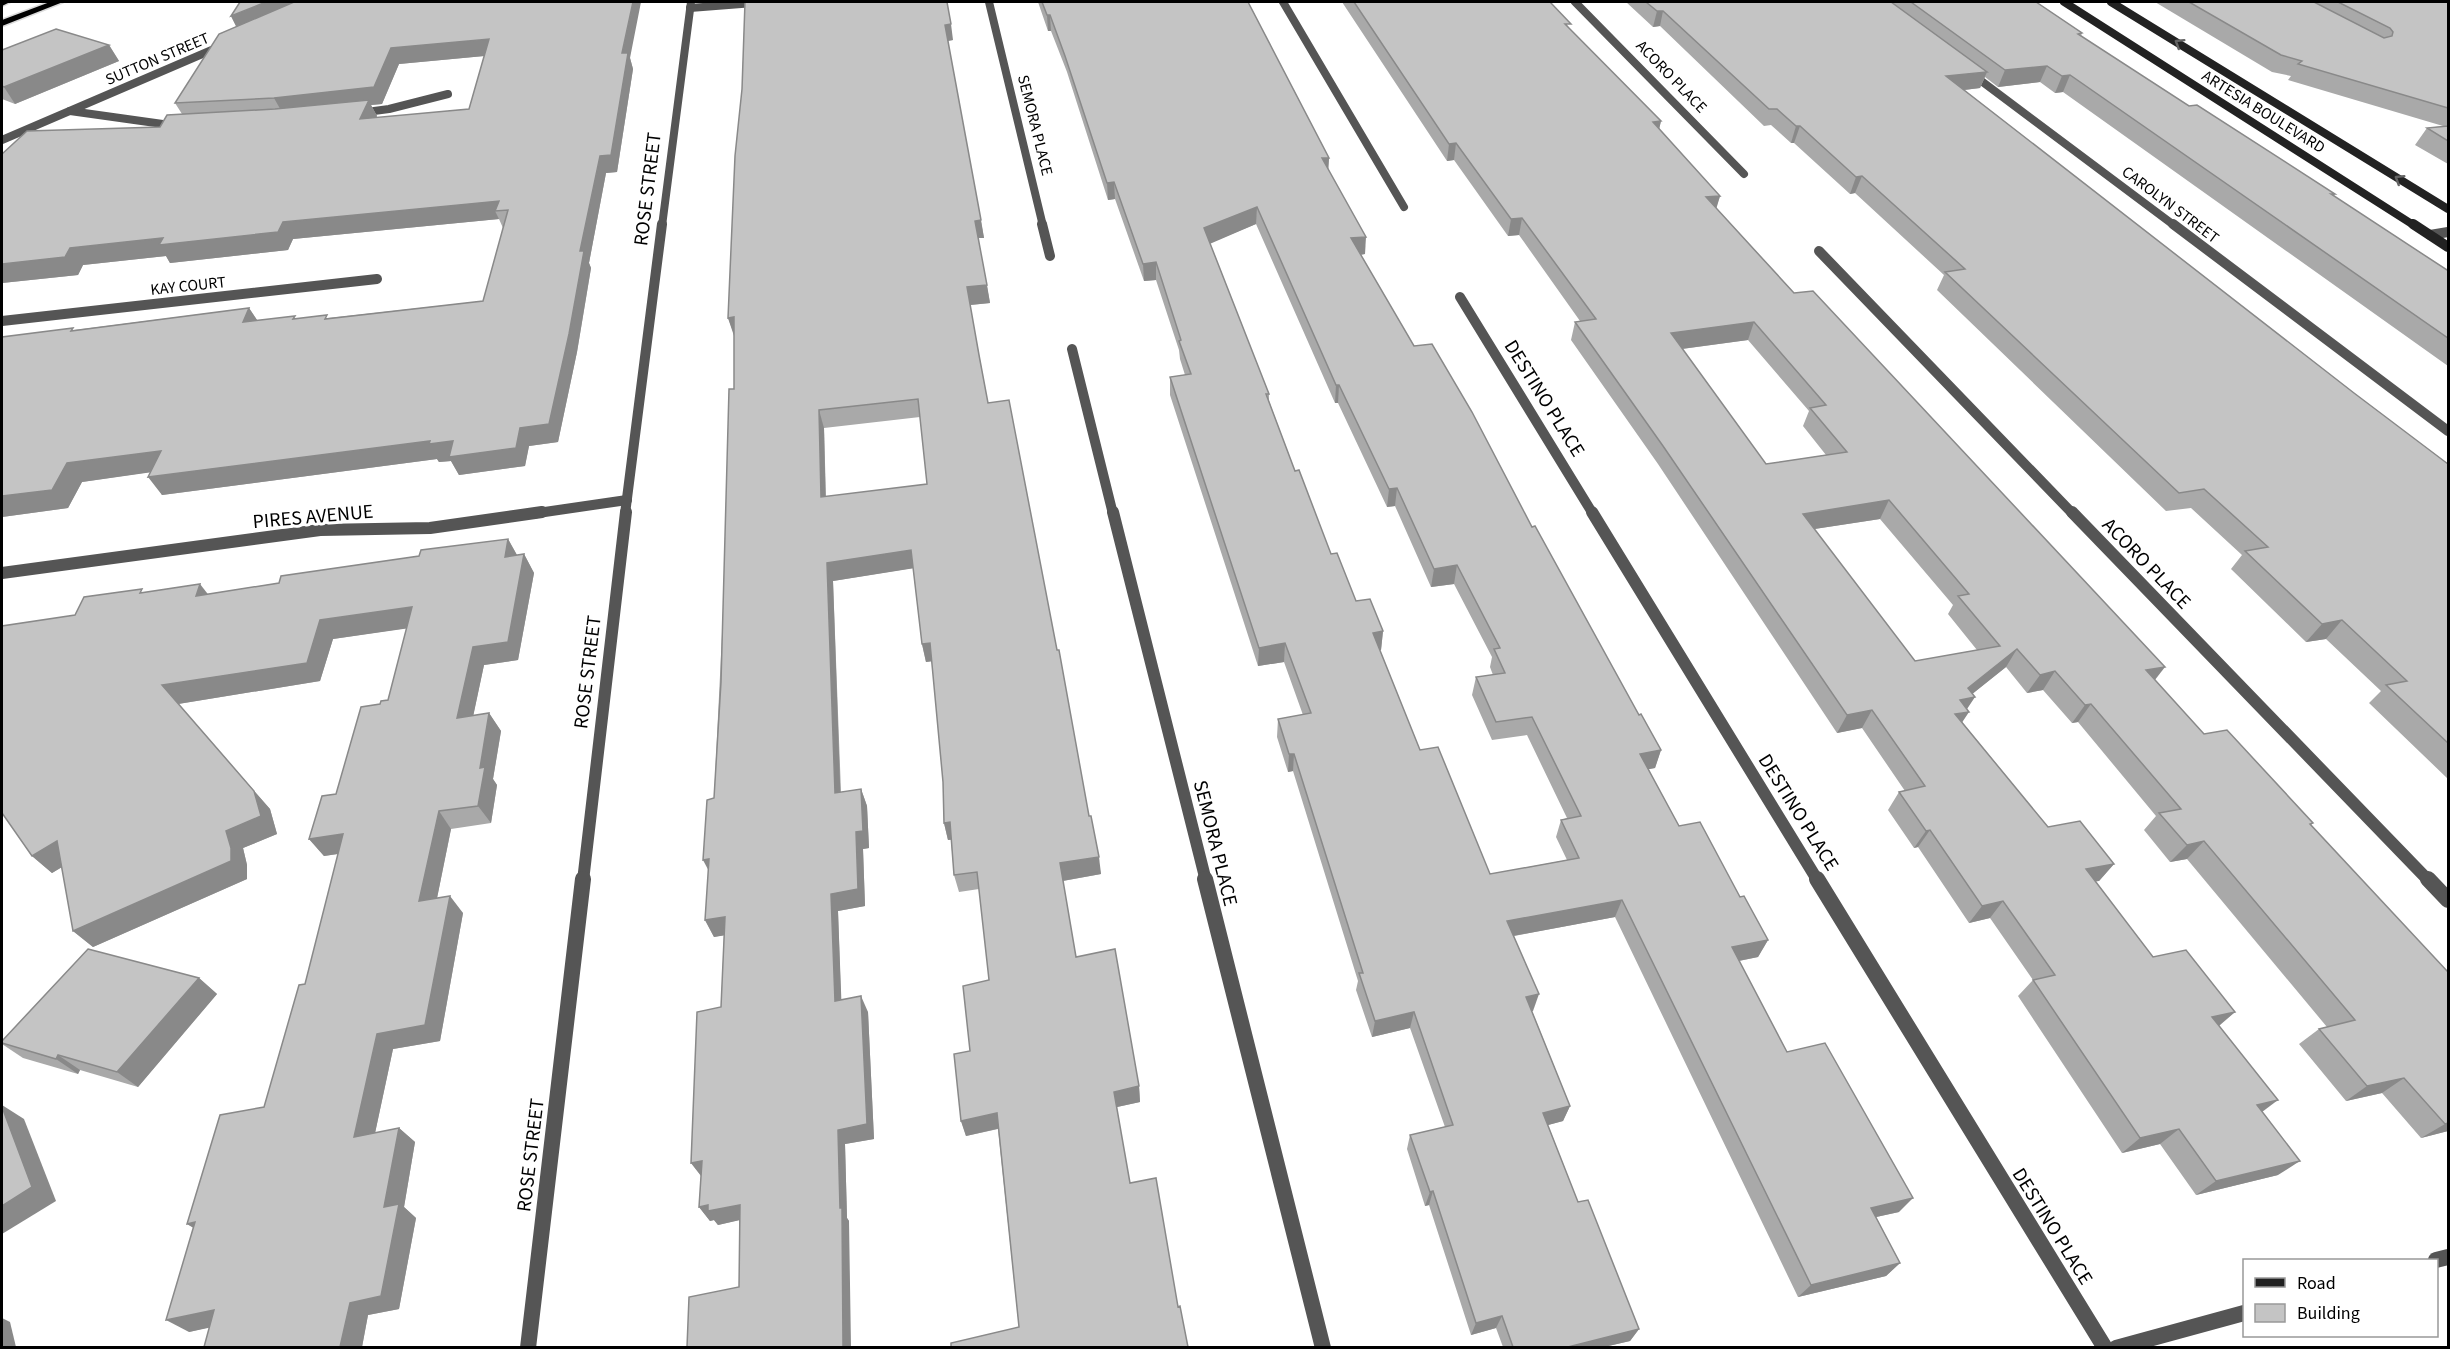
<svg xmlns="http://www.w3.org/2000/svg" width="2450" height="1349" font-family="'Source Sans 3',sans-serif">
	<rect width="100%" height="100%" fill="#fff"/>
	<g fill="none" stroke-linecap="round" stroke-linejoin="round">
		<defs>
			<g id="motorway">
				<polygon points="2,2 10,2 2,6"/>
				<polygon points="50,2 63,2 2,26 2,20"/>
			</g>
		</defs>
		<use href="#motorway" stroke="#dbdbdb" stroke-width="3"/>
		<g stroke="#555" stroke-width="8">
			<polyline points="989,2 1043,226"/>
			<polyline points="1283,2 1404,207"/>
			<polyline points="1575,2 1744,174"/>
			<polyline points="690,8 768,2"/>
			<polyline points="1972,74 2175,226"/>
			<polyline points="70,111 177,126"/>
			<polyline points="359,113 389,109 448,94"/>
			<polyline points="2,140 221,46"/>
			<polyline points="662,226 691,2"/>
		</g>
		<g stroke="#555" stroke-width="10">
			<polyline points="1042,224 1050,256"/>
			<polyline points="2173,224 2448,431"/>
			<polyline points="2430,235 2448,232"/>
			<polyline points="1819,251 2073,514"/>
			<polyline points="1460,297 1593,514"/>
			<polyline points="2,321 377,279"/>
			<polyline points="1072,349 1113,514"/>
			<polyline points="531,514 627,500"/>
			<polyline points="625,514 662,224"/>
		</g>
		<g stroke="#555" stroke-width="12">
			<polyline points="1113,512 1206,881"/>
			<polyline points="1592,512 1818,881"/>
			<polyline points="2072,512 2429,881"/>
			<polyline points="2,573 320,530 430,528 542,512"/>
			<polyline points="583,881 626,512"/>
		</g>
		<g stroke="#555" stroke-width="16">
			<polyline points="1205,879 1323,1348"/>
			<polyline points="1817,879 2105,1348"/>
			<polyline points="2428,879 2448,900"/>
			<polyline points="2436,1260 2448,1257"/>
			<polyline points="528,1348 583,879"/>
			<polyline points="2116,1348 2244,1313"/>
		</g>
		<g stroke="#222" stroke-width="8">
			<polyline points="2064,2 2415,226"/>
			<polyline points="2111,2 2448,209"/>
		</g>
		<polyline stroke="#222" stroke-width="10" points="2413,224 2448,247"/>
		<use href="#motorway" fill="#000" fill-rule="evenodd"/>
	</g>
	<g fill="#a9a9a9" fill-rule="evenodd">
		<path d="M745 2 953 40 948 41 984 238H978L990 303 970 305 988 403 1089 816 1101 874 1063 881 1076 957 1139 1086 1140 1102 1117 1107 1019 1327 998 1129 966 1136 961 1121 970 1051 989 980 979 889 959 892 954 875 951 840H948L944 823 943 782 932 661 926 662 922 644 913 568 833 581 841 792 861 789 867 806 869 848 863 849 865 906 838 911 841 1000 868 1012 874 1139 845 1144 847 1218 849 1221 739 1287V1220L718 1225 714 1220 710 1221 699 1207 701 1176 691 1163 721 1007 724 935 714 937 705 920 714 798 734 389V334L728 318 742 89ZM920 417 927 484 826 497 824 428Z"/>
		<path d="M1038 2H1248L1329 158 1328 169 1365 254 1360 255 1414 346 1532 527 1639 715 1661 750 1655 768 1648 769 1679 826 1740 897 1768 940 1758 957 1739 961 1787 1052 1899 1212 1876 1217 1900 1263 1886 1276 1798 1297 1615 917 1514 936 1533 1011H1532L1570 1106 1563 1121 1548 1125 1578 1202 1639 1329 1630 1341 1604 1347H1503L1496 1328 1471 1335 1429 1205 1425 1206 1407 1149 1410 1135 1445 1127 1410 1028 1372 1037 1356 990 1358 981 1293 771 1288 772 1277 737 1278 719 1303 715 1284 662 1258 666 1170 395V377L1185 375 1180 359 1179 350 1156 280 1144 281 1115 199 1108 200 1067 72 1051 31H1048ZM1256 224 1335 403H1338L1387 507 1395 506 1431 587 1454 584 1492 657 1490 667 1493 675 1476 677 1472 695 1492 740 1527 735 1567 818 1561 820 1556 837 1567 860 1490 874 1420 750 1380 650H1381L1383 631 1356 601 1331 554 1295 471 1269 401V394L1210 243Z"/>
		<path d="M1342 2H1550L1570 29 1661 121 1659 129 1720 196 1716 208 1794 293 2155 680 2204 734 2313 823 2311 825 2448 1131 2421 1138 2382 1093 2346 1101 2299 1044 2319 1029 2327 1027 2187 859 2170 862 2144 830 2156 816 2078 722 2072 723 2043 690 2027 693 2006 667 1972 694 1962 722 2048 827 2114 864 2099 881H2095L2153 957 2235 1012 2219 1026 2262 1112 2278 1175 2196 1195 2160 1144 2122 1153 2018 996 2033 980 1990 918 1969 923 1918 847 1914 848 1888 810 1899 792 1905 791 1862 728 1837 733 1658 464 1571 340 1575 322 1580 321 1519 235 1508 236 1454 160 1447 161ZM1748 340 1809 411 1803 426 1826 455 1766 464 1682 349ZM1880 519 1953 605 1948 614 1977 650 1915 661 1814 529Z"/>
		<polygon points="1626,2 2036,2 2082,33 2081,36 2189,106 2335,194 2334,196 2447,270 2448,270 2448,366 2063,92 2055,93 2040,82 1998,87 1985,77 1980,88 1964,90 2354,393 2448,464 2448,779 2369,703 2381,691 2326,639 2306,642 2231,569 2242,555 2191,508 2166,511 1937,290 1944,275 1855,193 1850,194 1794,143 1791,143 1771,125 1764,126 1660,26 1653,27"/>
		<polygon points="2155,2 2448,2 2448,164 2415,145 2427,128 2443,126 2288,80 2291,76 2272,72"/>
		<path d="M231 16 630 58 633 69 617 172 606 173 589 263 591 268 577 352 558 442 529 446 525 466 459 475 451 461 439 462 437 459 162 495 150 472 82 482 68 508 2 517V337L74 330 249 308 257 320 328 318 483 301 503 228 499 219 293 239 288 250 170 263 166 256 83 265 78 275 2 283 160 127 182 114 175 103 236 26ZM484 56 469 109 376 118 377 116 371 105 382 104 399 64Z"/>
		<polygon points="109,45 119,61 15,104 2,99 2,50"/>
		<polygon points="508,539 517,555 524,554 534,573 518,660 484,665 473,716 489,713 501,731 493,779 497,785 491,823 451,829 437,898 463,913 440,1041 393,1049 375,1133 399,1128 415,1142 404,1207 416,1218 399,1309 368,1315 362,1347 204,1347 210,1327 189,1332 194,1228 187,1224 264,1107 305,984 338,854 324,856 309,839 336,794 380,704 388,700 407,628 333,639 320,681 178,704 270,809 277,834 243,848 247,865 247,879 93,947 73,931 62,867 52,873 32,856 75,615 144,592 208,594 279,583"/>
		<polygon points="199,978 217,994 138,1087 80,1070 78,1074 23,1058 2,1044 2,1041"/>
	</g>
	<g fill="#898989">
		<polygon points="266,2 310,2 239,32 231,16"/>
		<polygon points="633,2 641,2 630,58 633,69 617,172 606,173 589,263 591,268 577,352 558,442 529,446 525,466 459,475 451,461 439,462 437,459 162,495 148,477 430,441 453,441 520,428 580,251"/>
		<polygon points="1657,11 1663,11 1660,26 1653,27"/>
		<polygon points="1047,15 1050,15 1051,31 1048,31"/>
		<polygon points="951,24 953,40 947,41 945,25"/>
		<polygon points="489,39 495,55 399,64 382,104 371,105 377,116 368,136 283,114 274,98 391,48"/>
		<polygon points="109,45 119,61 15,104 4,87"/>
		<polygon points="2047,66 2040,82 1998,87 2005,70"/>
		<polygon points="1987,72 1980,88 1939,93 1946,76"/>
		<polygon points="2070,75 2063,92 2055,93 2062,76"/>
		<polygon points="1661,121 1657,138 1653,122"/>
		<polygon points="1796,126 1800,126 1794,143 1791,143"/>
		<polygon points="1456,143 1454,160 1447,161 1449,144"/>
		<polygon points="1322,158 1329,158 1328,175"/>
		<polygon points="1862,176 1855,193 1850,194 1856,177"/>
		<polygon points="1114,182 1115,199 1108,200 1107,183"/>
		<polygon points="1720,196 1715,213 1706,197"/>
		<polygon points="499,201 495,211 499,219 293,239 288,250 170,263 166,256 83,265 78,275 2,283 2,264 70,248 283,222"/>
		<polygon points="1257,207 1256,224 1205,246 1204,228"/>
		<polygon points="1522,218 1519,235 1508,236 1511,219"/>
		<polygon points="981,220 984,238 978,238 975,221"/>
		<polygon points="1366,237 1365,254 1350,256 1351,238"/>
		<polygon points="1156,262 1156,280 1144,281 1143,264"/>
		<polygon points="987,285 990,303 970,305 967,287"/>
		<polygon points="249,308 261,326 243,322"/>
		<polygon points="734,317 734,336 728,318"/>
		<polygon points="1754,322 1748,340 1666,351 1671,333"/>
		<polygon points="1336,385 1339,385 1338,403 1335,403"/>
		<polygon points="819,410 824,428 826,516 821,497"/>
		<polygon points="161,451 174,469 82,482 68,508 2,517 2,496 67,463"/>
		<polygon points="1397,488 1395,506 1387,507 1389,489"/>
		<polygon points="1889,500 1880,519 1795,532 1803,514"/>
		<polygon points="508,539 518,557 505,557"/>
		<polygon points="911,550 915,568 833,581 841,811 835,793 827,563"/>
		<polygon points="524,554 534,573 518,660 484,665 469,736 457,718 473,647"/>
		<polygon points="1457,565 1454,584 1431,587 1434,569"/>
		<polygon points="200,584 214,602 196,596"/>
		<polygon points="412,607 424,626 333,639 320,681 178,704 270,809 277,834 243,848 247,865 247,879 93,947 73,931 162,685 320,620"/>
		<polygon points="2342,620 2326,639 2306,642 2322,624"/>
		<polygon points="1383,631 1381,650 1371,651 1373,633"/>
		<polygon points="930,643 934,661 926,662 922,644"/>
		<polygon points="1285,643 1284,662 1258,666 1259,648"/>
		<polygon points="2017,649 2006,667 1966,699 1975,697 1965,712 1969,712 1957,730 1948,718 1968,688"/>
		<polygon points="2165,667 2151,685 2146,670"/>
		<polygon points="2055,671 2043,690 2027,693 2040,675"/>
		<polygon points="2091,704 2078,722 2072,723 2085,705"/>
		<polygon points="1872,710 1862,728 1837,733 1847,715"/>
		<polygon points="489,713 501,731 493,779 497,785 491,823 478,806 480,768"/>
		<polygon points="1661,750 1655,768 1634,772 1640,754"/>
		<polygon points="1289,754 1294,754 1293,771 1288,772"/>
		<polygon points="861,789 867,806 869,848 863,849 865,906 838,911 842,1017 835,1001 831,894 856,832"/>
		<polygon points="439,811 451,829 433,918 419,901"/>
		<polygon points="950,822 954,839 948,840 944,823"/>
		<polygon points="1930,830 1918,847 1914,848 1926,831"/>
		<polygon points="343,834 357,851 324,856 309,839"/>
		<polygon points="57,841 77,858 52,873 32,856"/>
		<polygon points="2204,841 2187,859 2170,862 2187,845"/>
		<polygon points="1099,857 1101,874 1062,881 1060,863"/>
		<polygon points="709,859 712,877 703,860"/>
		<polygon points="2114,864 2099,881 2071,886 2086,869"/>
		<polygon points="450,896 463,913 440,1041 393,1049 371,1152 354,1137 377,1034"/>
		<polygon points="1622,900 1615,917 1502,938 1507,921"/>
		<polygon points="2003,901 1990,918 1969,923 1982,906"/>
		<polygon points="725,917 733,934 714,937 705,920"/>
		<polygon points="1768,940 1758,957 1723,964 1732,947"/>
		<polygon points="199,978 217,994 138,1087 117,1072"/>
		<polygon points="1539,994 1533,1011 1521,1013 1526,997"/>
		<polygon points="861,996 868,1012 874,1139 845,1144 847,1218 849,1221 851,1347 843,1347 838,1130"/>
		<polygon points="1414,1012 1410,1028 1372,1037 1375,1021"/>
		<polygon points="2235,1012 2216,1028 2212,1017"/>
		<polygon points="58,1055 80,1070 78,1074 56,1059"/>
		<polygon points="2404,1078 2382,1093 2346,1101 2367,1086"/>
		<polygon points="1139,1086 1140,1102 1117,1107 1114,1092"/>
		<polygon points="2278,1100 2258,1115 2257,1105"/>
		<polygon points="2,1105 24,1119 56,1201 2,1234"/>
		<polygon points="1570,1106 1563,1121 1537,1128 1543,1113"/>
		<polygon points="997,1113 1001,1128 966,1136 961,1121"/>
		<polygon points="2448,1123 2448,1131 2421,1138 2445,1124"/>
		<polygon points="399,1128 415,1142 404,1207 416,1218 399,1309 368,1315 362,1347 340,1347 350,1303 384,1207"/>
		<polygon points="2179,1129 2160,1144 2122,1153 2140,1138"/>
		<polygon points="702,1161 702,1177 691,1163"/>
		<polygon points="2300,1161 2278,1175 2196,1195 2216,1181"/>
		<polygon points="1433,1191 1429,1205 1425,1206 1430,1192"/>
		<polygon points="1913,1198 1899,1212 1858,1221 1871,1208"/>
		<polygon points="708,1205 740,1205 749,1218 718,1225 714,1220 710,1221 699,1207"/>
		<polygon points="195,1222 209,1237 187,1224"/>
		<polygon points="1900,1263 1886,1276 1798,1297 1811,1285"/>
		<polygon points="214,1310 236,1322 189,1332 166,1320"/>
		<polygon points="1502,1316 1496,1328 1471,1335 1476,1323"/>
		<polygon points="2,1318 10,1322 16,1347 2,1347"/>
		<polygon points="1639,1329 1630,1341 1604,1347 1568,1347"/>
	</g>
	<g fill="#c4c4c4" stroke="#898989" stroke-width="1.5" fill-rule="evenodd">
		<polygon points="240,2 266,2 231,16"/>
		<polygon points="294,2 633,2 622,53 628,53 611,155 600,156 580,251 584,251 569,334 549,424 520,428 516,448 449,457 453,441 429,444 430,441 148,477 161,451 67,463 52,490 2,496 2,337 73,328 71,331 249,308 243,322 295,316 293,319 327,315 325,319 483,301 508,210 495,211 499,201 283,222 278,232 159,245 163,238 70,248 65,257 2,264 2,154 27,131 160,127 167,115 275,109 369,100 360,119 469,109 489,39 391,48 374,87 274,98 175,103 219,34"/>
		<path d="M745 2H947L951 24 945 25 981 220 975 221 987 285 967 287 979 355 988 403 1009 400 1057 650H1059L1089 816H1091L1099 857 1060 863 1076 957 1115 949 1139 1086 1114 1092 1130 1183 1156 1178 1178 1307 1180 1306 1188 1347H951V1343L1019 1327 997 1113 961 1121 954 1054 970 1051 963 986 989 980 977 872 954 875 950 822 944 823 943 782 930 643 922 644 911 550 827 563 835 793 861 789 863 831 856 832 858 889 831 894 835 1001 861 996 867 1124 838 1130 840 1208H842L843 1347H687L689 1297 739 1287 740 1205 708 1211V1205L699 1207 702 1161 691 1163 697 1012 721 1007 725 917 705 920 709 859 703 860 707 800 714 798 721 682 729 389H734V317L728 318 735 156 742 89ZM918 399 927 484 821 497 819 410Z"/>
		<path d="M1042 2H1248L1329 158H1322L1366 237 1351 238 1414 346 1432 344 1472 412 1532 527 1535 526 1639 715 1641 714 1661 750 1640 754 1679 826 1700 822 1740 897 1744 896 1768 940 1732 947 1787 1052 1825 1043 1913 1198 1871 1208 1900 1263 1811 1285 1622 900 1507 921 1539 994 1526 997 1570 1106 1543 1113 1578 1202 1588 1200 1639 1329 1568 1347H1513L1502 1316 1476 1323 1433 1191 1430 1192 1410 1135 1453 1125 1414 1012 1375 1021 1359 973H1363L1294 754H1289L1278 719 1311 713 1285 643 1259 648 1170 377 1191 374 1179 341 1181 340 1156 262 1143 264 1114 182 1107 183 1065 56 1050 15H1047ZM1257 207 1336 385H1339L1389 489 1397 488 1434 569 1457 565 1500 648 1494 649 1505 673 1476 677 1496 722 1532 717 1581 816 1561 820 1579 858 1490 874 1438 747 1420 750 1373 633 1383 631 1370 599 1356 601 1337 553 1331 554 1299 470 1295 471 1266 394H1269L1204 228Z"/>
		<path d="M1354 2H1550L1571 24H1565L1661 121 1653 122 1720 196 1706 197 1794 293 1813 291 2165 667 2146 670 2204 734 2227 730 2313 823 2310 824 2448 972V1123L2445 1124 2404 1078 2367 1086 2319 1029 2355 1020 2204 841 2187 845 2159 813 2181 809 2091 704 2085 705 2055 671 2040 675 2017 649 1968 688 1975 697 1960 700 1969 712 1955 714 2048 827 2080 821 2114 864 2086 869 2153 957 2186 950 2235 1012 2212 1017 2278 1100 2257 1105 2300 1161 2216 1181 2179 1129 2140 1138 2033 980 2055 975 2003 901 1982 906 1930 830 1926 831 1899 792 1925 786 1872 710 1847 715 1663 446 1575 322 1596 319 1522 218 1511 219 1456 143 1449 144ZM1754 322 1826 405 1810 408 1847 452 1766 464 1671 333ZM1889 500 1969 594 1958 596 2000 646 1915 661 1803 514Z"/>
		<polygon points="1646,2 1891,2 1987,72 1946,76 2354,393 2448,464 2448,743 2386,685 2407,681 2342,620 2322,624 2245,551 2268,547 2204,489 2179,493 1945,272 1965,269 1862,176 1856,177 1800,126 1796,126 1777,109 1769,109 1663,11 1657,11"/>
		<polygon points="1911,2 2036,2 2082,33 2078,34 2189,106 2197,105 2335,194 2331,194 2447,270 2448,270 2448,338 2070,75 2062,76 2047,66 2005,70"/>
		<polygon points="2189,2 2314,2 2384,38 2392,36 2393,32 2390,28 2338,2 2448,2 2448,108 2298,64 2302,61 2281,55"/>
		<polygon points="56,29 109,45 4,87 2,86 2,50"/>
		<polygon points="2448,126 2448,141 2427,128"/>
		<polygon points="508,539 505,557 524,554 508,642 473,647 457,718 489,713 480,768 485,767 478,806 439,811 419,901 450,896 425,1025 377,1034 354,1137 399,1128 384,1207 399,1204 381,1296 350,1303 340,1347 204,1347 214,1310 166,1320 195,1222 187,1224 220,1115 264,1107 299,985 305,984 343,834 309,839 322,796 336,794 361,707 380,704 381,701 388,700 412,607 320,620 307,663 162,685 254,791 261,816 226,831 231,848 231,861 73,931 57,841 32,856 2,813 2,626 75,615 84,597 142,589 140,593 200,584 196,596 279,583 281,576 419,556 421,550"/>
		<polygon points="88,949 199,978 117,1072 58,1055 56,1059 2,1043 2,1041"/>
		<polygon points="2,1107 32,1187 2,1206"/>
	</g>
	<defs><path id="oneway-chevron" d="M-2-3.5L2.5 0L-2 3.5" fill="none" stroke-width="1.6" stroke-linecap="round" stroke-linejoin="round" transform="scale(1.5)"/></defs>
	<g stroke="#646464">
		<use href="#oneway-chevron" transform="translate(2179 43) rotate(-148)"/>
		<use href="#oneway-chevron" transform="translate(2399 179) rotate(-148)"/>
	</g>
	<g text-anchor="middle" stroke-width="6" stroke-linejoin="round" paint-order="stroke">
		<g font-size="16" fill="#000" stroke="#fff">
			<text transform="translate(157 58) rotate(-23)" y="6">SUTTON STREET</text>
			<text transform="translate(1672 76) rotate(46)" y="6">ACORO PLACE</text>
			<text transform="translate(2264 111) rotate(32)" y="6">ARTESIA BOULEVARD</text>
			<text transform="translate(1036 125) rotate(76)" y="6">SEMORA PLACE</text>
			<text transform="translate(2171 204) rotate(37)" y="6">CAROLYN STREET</text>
			<text transform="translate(188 285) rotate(-6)" y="6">KAY COURT</text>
		</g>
		<g font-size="20" fill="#000" stroke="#fff">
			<text transform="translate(647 189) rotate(-83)" y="7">ROSE STREET</text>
			<text transform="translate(1545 398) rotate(58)" y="7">DESTINO PLACE</text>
			<text transform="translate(313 516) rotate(-5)" y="7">PIRES AVENUE</text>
			<text transform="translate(2147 563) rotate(46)" y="7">ACORO PLACE</text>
			<text transform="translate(587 672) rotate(-83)" y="7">ROSE STREET</text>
			<text transform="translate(1799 812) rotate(58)" y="7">DESTINO PLACE</text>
			<text transform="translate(1216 843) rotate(76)" y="7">SEMORA PLACE</text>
			<text transform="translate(530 1155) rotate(-83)" y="7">ROSE STREET</text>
			<text transform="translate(2053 1226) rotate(58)" y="7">DESTINO PLACE</text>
		</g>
	</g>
	<rect width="2450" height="1349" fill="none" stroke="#000000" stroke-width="6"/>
	<rect x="2243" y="1259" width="195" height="78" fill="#ffffff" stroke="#999999" stroke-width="1.5"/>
	<rect x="2255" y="1278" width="30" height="9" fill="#222222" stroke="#999999" stroke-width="1.5"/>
	<text x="2297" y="1289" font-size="18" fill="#000000">Road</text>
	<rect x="2255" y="1304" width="30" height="18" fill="#c4c4c4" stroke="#999999" stroke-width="1.5"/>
	<text x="2297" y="1319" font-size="18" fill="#000000">Building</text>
</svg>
